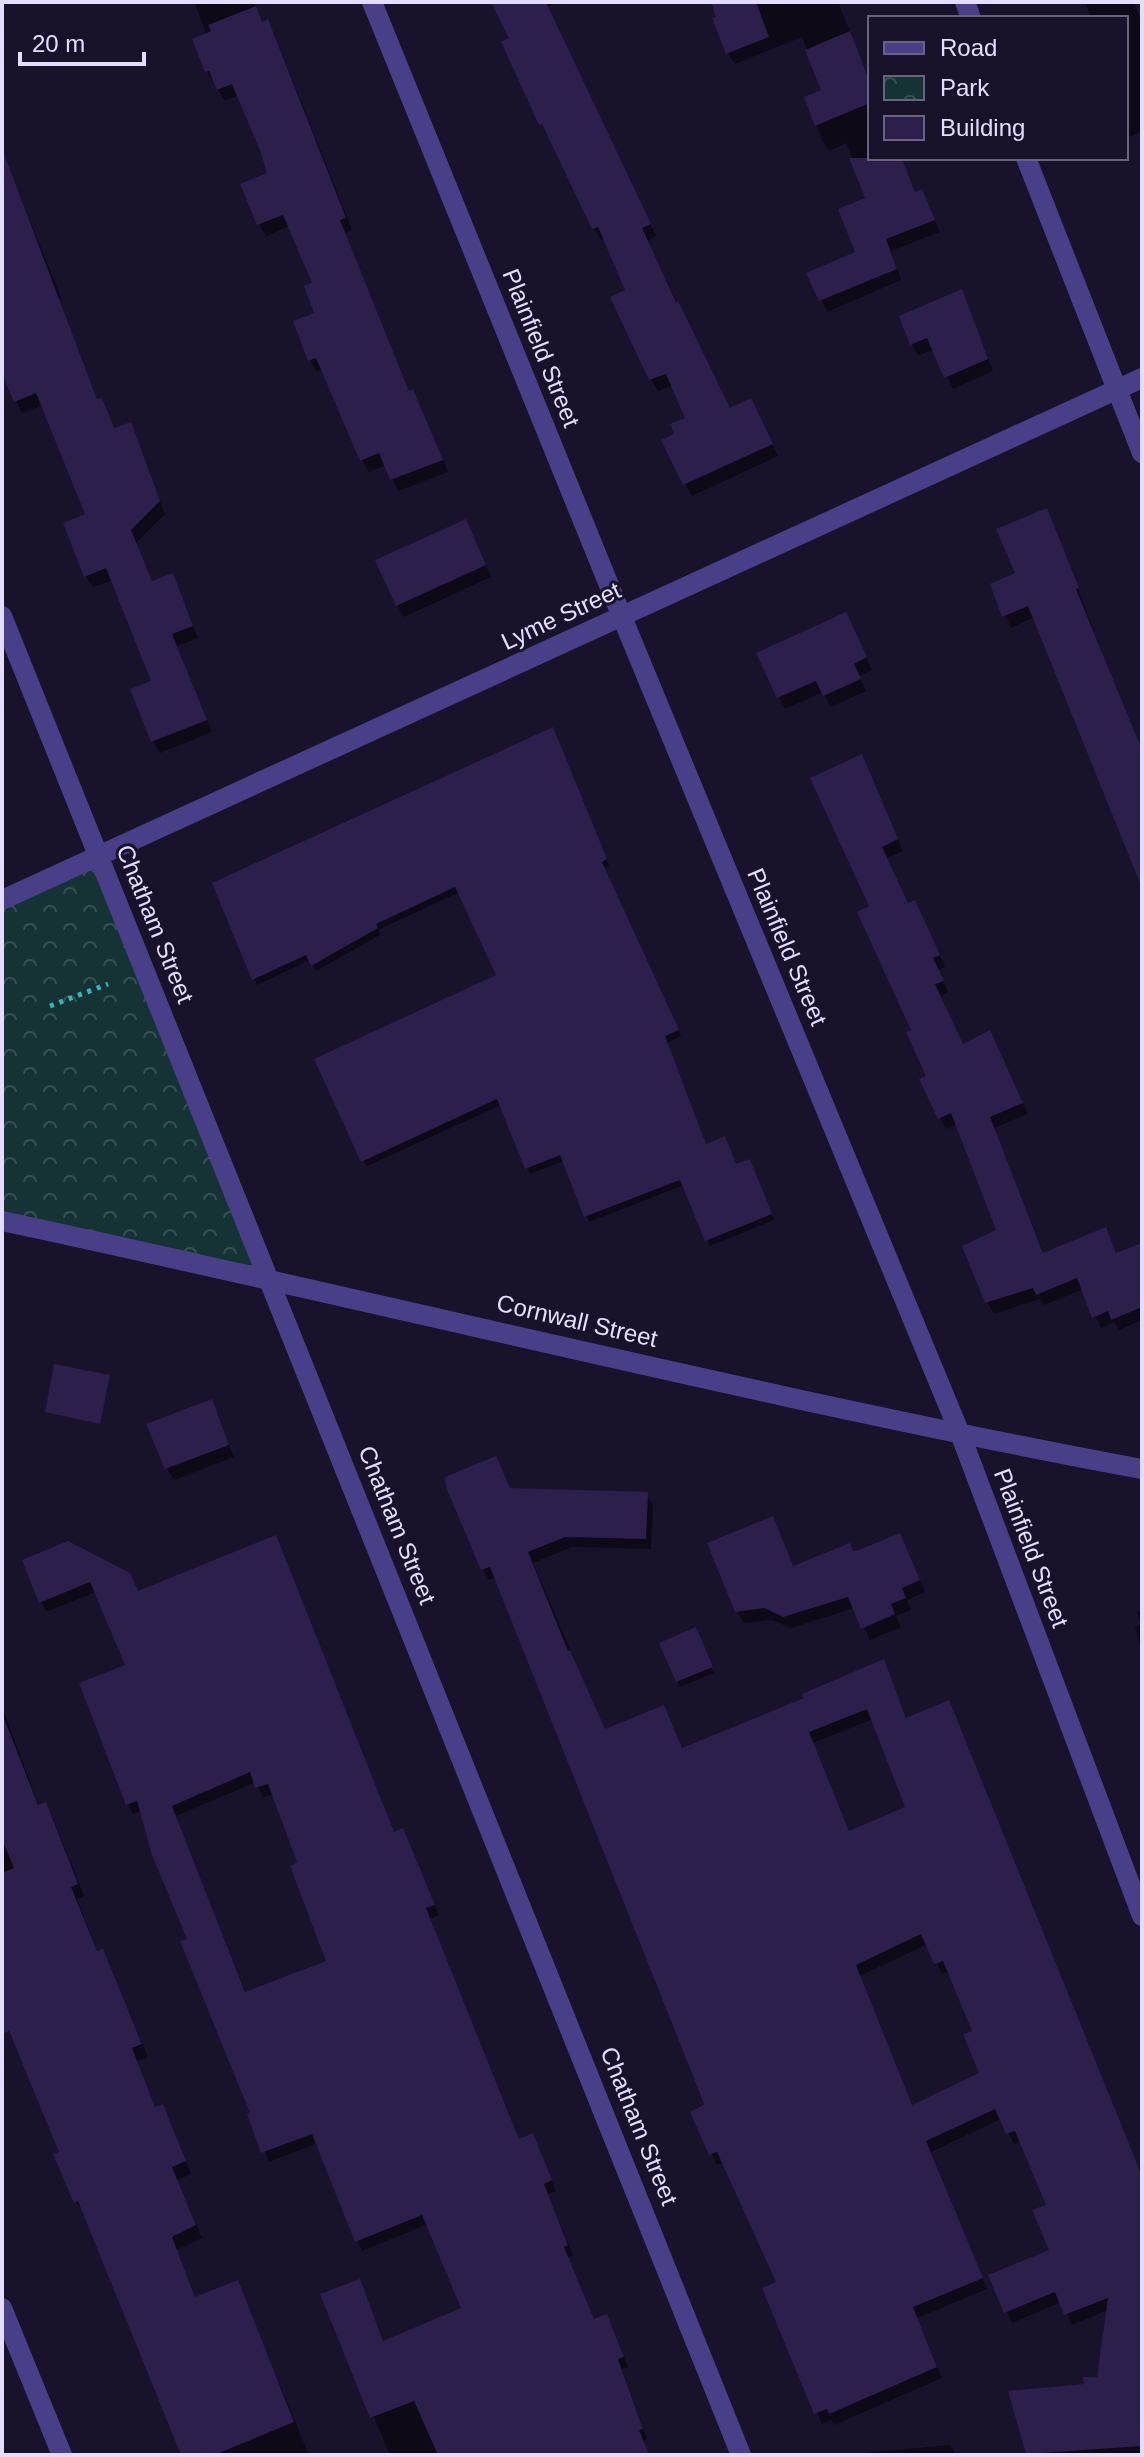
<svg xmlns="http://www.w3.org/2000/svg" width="1144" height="2457" font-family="Arial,sans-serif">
	<defs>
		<pattern id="park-crowns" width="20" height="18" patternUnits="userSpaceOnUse" patternTransform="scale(2)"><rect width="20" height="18" fill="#153335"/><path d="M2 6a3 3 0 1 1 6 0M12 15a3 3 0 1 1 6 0" fill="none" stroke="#375053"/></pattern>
	</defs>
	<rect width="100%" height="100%" fill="#19122b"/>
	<polygon fill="url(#park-crowns)" points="100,856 270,1278 2,1221 2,900"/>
	<g fill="#0007" fill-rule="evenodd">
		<polygon points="194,2 253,2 262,24 268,22 274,33 352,230 345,233 410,393 413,392 419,403 448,472 398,491 386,465 369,472 362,460 323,369 317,372 310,360 317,314 315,284 290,226 266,236 259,224 269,174 238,95 225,101 207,72 207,35"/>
		<polygon points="493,2 557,2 548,6 656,236 647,241 730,410 757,412 778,456 692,496 664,441 677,435 687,419 673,385 658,391 651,379 628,291 605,238 601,240 594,228 550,135 541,124 511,39"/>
		<polygon points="717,2 838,2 866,71 870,70 870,158 902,158 916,194 921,192 940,232 891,251 901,280 827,312 809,274 858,253 868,200 846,143 829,151 822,140 806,98 824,91 802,37 735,64 728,53"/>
		<polygon points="1085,2 1134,2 1142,23 1142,132 1129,137 1126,18 1091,18"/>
		<polygon points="2,153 62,299 59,300 98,401 115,430 130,424 165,514 136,543 153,583 172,575 198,638 177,646 212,732 160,753 153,741 153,682 113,580 93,587 86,576 88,515 43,405 22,413 2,368 2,347 16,341 2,306"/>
		<polygon points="961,292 993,371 953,389 934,349 918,356 912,344"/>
		<polygon points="1047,510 1142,755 1142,884 1034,617 1011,628 992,585 1017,574"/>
		<polygon points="471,533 491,577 404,617 397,605"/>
		<polygon points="852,626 872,670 859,676 866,691 831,707 823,692 785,709 759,654"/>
		<polygon points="556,736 609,866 604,868 681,1036 667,1043 706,1146 736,1166 752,1168 774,1220 710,1246 684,1185 589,1222 564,1161 530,1174 501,1105 367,1166 363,1161 498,976 460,892 378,930 380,935 316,971 310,960 257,985 214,884"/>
		<polygon points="861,757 903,851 887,858 908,905 920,914 945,967 938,970 948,992 940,996 963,1046 996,1044 1028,1114 994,1128 1044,1254 1105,1230 1117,1255 1142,1253 1142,1320 1119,1330 1114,1322 1101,1328 1084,1289 1044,1305 1040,1299 994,1314 987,1302 965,1247 999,1231 958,1124 946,1129 922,1080 929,1077 872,907"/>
		<polygon points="212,1402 234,1457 174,1480 167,1468"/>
		<path d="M496 1458 511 1490 646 1494 653 1505 651 1549 572 1547 533 1563 605 1731 683 1750 807 1700 883 1662 907 1719 1138 2168 1142 2167V2315L1108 2310 1072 2325 1061 2302 1012 2323 990 2276 1052 2251 1049 2206 1021 2141 1014 2144 1001 2119 931 2152 987 2289 917 2318 942 2378 834 2425 831 2420 822 2424 765 2289 778 2283 724 2162 717 2165 693 2113 706 2107 496 1577 489 1580 483 1569 448 1486ZM873 1719 908 1808 850 1833 813 1743ZM928 1944 942 1974 949 1971 974 2032 982 2074 912 2107 860 1976Z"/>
		<polygon points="772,1519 794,1568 906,1547 925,1592 907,1600 911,1610 896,1616 901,1627 870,1640 855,1608 791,1628 772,1620 744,1623 737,1611"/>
		<path d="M24 1561 138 1593 394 1834 408 1840 439 1915 430 1919 520 2141 538 2146 556 2191 548 2194 573 2255 568 2257 595 2321 612 2326 628 2367 622 2369 647 2439 643 2441 648 2455H390L322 2295 360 2281 384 2343 463 2309 428 2224 362 2251 318 2143 269 2162 142 1811 133 1814 128 1804 127 1666 96 1592 46 1612ZM256 1782 263 1797 274 1794 300 1864 328 1962 246 1994 176 1816Z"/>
		<polygon points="1142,1610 1142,1650 1135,1627 1141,1624 1137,1612"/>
		<polygon points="698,1635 714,1673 680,1687 662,1644"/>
		<polygon points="2,1707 39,1806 45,1804 52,1816 84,1896 77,1899 98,1953 109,1964 148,2057 137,2061 156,2109 162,2106 169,2118 191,2174 177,2180 202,2238 177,2250 196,2299 237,2282 309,2455 183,2455 85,2213 76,2202 62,2153 2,2016"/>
		<polygon points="1142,2341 1142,2455 1029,2455 1011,2392 1086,2385"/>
		<polygon points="950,2445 956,2455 840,2455"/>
	</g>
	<g fill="#2c1f4c" fill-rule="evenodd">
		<polygon points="491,2 546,2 651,224 642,228 676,302 678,301 730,408 751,398 773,444 683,485 661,440 674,434 670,424 685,418 666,374 649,380 610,297 625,290 598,227 592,229 542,124 539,125 501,42 509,38"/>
		<polygon points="711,2 756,2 769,37 726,54 712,18 716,17"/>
		<polygon points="256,6 262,22 268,19 346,218 340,220 409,391 413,389 443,460 390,480 379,453 360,461 316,358 308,361 293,321 314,313 304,286 312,283 283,215 257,225 240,184 267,173 261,153 232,84 217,90 209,71 205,72 192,39 211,31 208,25"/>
		<polygon points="850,31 870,82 870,103 815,126 804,97 821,90 805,50"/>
		<polygon points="4,154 97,399 102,398 114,428 131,422 160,501 131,530 152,581 173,573 193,626 172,634 207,720 151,742 130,689 151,681 106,568 84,577 63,523 85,514 36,393 14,402 2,374"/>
		<polygon points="849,158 902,158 915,192 922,189 935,220 886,239 897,269 819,301 806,273 855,252 838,209 865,198"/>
		<polygon points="962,289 988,359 944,378 927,338 910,345 899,316"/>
		<polygon points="1047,508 1079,588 1076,589 1142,750 1142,888 1028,606 1002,617 990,584 1015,573 996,529"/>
		<polygon points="466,519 486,565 396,606 375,560"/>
		<polygon points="846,612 867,657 854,664 861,679 823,696 816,681 777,698 756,653"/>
		<polygon points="553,727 607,859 602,862 679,1030 665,1036 706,1144 725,1136 736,1164 750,1159 772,1214 705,1241 680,1180 584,1217 560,1155 525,1169 497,1099 361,1162 314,1059 496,975 455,887 376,924 378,928 311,966 306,955 252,980 212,883"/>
		<polygon points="862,754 898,839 882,847 908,903 915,900 940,955 933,958 944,981 935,984 963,1044 990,1030 1023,1103 990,1117 1043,1253 1106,1227 1116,1253 1142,1243 1142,1307 1111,1320 1108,1311 1092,1318 1077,1278 1036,1295 1033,1288 985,1303 962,1246 996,1230 951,1113 938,1119 919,1079 926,1076 906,1032 911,1030 857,912 869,906 810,778"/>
		<polygon points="54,1364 110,1375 100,1424 45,1412"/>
		<polygon points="212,1399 229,1445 165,1469 146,1424"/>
		<path d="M496 1456 510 1488 648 1492 646 1539 565 1537 528 1552 568 1651 570 1650 605 1729 664 1705 682 1748 804 1698 802 1694 884 1659 906 1718 949 1700 1142 2176V2446L1026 2454 1008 2391 1084 2384 1083 2377H1097L1108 2298 1064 2315 1055 2292 1004 2313 988 2275 1049 2250 1032 2210 1046 2205 1015 2131 1006 2134 995 2109 926 2141 983 2278 913 2307 937 2367 829 2414 827 2409 814 2414 762 2288 776 2282 717 2152 709 2155 690 2112 704 2105 703 2101 490 1567 481 1570 446 1487 445 1477ZM867 1709 905 1807 849 1831 809 1732ZM921 1934 934 1964 943 1961 972 2031 963 2034 979 2073 912 2105 856 1965Z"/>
		<polygon points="773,1516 793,1566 850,1543 853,1551 859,1550 900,1533 920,1580 902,1588 906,1598 891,1604 895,1614 861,1629 848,1597 783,1617 764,1608 735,1612 707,1543"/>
		<path d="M276 1535 394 1832 403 1828 435 1905 426 1908 519 2139 533 2133 552 2180 544 2184 568 2245 564 2247 594 2319 607 2314 624 2357 618 2359 643 2429 639 2430 649 2455H438L414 2401 370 2418 320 2294 360 2279 383 2341 461 2308 422 2215 355 2242 312 2134 261 2153 247 2114 250 2113 180 1941 187 1939 152 1855 137 1801 126 1805 79 1683 125 1665 90 1582 39 1603 22 1560 68 1541 130 1573 138 1591ZM250 1772 255 1788 268 1784 297 1862 290 1866 326 1961 245 1992 172 1806Z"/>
		<polygon points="696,1627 713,1667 676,1682 659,1643"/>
		<polygon points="4,1718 38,1805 46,1802 78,1884 71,1887 97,1951 103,1949 142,2044 132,2048 155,2107 163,2104 186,2161 172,2167 196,2225 172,2237 195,2297 238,2280 294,2422 214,2455 181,2455 78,2201 74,2203 53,2154 59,2152 9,2031 2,2034 2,1873 14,1868 2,1839"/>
	</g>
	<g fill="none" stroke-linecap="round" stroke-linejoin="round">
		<polyline stroke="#35b6ba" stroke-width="5" stroke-dasharray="4 6" stroke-linecap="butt" points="50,1006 108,984"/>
		<g stroke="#493f89" stroke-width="20">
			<polyline points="965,2 971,18"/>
			<polyline points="1026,158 1142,453"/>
			<polyline points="2,616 741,2455"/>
			<polyline points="2,900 1142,378"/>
			<polyline points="2,2308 62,2455"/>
		</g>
		<g stroke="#493f89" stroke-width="20">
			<polyline points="372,2 622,617 961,1436 1142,1916"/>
			<path d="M2 1221C382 1302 760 1398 1142 1469"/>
		</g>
	</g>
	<g text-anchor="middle" stroke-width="6" stroke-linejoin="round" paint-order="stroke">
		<g font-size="24" fill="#e4ddfe" stroke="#19122b">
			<text transform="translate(541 348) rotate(68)" y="8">Plainfield Street</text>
			<text transform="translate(561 616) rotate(-25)" y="8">Lyme Street</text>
			<text transform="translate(155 924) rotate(68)" y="8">Chatham Street</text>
			<text transform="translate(787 947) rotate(67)" y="8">Plainfield Street</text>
			<text transform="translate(577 1321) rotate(13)" y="8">Cornwall Street</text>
			<text transform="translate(397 1525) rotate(68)" y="8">Chatham Street</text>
			<text transform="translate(1031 1548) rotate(69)" y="8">Plainfield Street</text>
			<text transform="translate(639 2126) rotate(68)" y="8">Chatham Street</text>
		</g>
	</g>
	<rect width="1144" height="2457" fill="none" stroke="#e4ddfe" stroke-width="8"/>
	<rect x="868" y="16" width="260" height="144" fill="#19122b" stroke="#6a637f" stroke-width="2"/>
	<rect x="884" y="42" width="40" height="12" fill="#493f89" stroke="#6a637f" stroke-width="2"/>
	<text x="940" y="56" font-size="24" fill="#e4ddfe">Road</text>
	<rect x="884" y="76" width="40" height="24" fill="url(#park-crowns)" stroke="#6a637f" stroke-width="2"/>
	<text x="940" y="96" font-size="24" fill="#e4ddfe">Park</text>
	<rect x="884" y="116" width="40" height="24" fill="#2c1f4c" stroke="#6a637f" stroke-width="2"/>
	<text x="940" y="136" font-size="24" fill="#e4ddfe">Building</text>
	<path d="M20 52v12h124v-12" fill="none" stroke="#e4ddfe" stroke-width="4"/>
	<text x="32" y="52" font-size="24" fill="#e4ddfe" stroke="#19122b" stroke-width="6" paint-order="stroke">20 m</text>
</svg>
